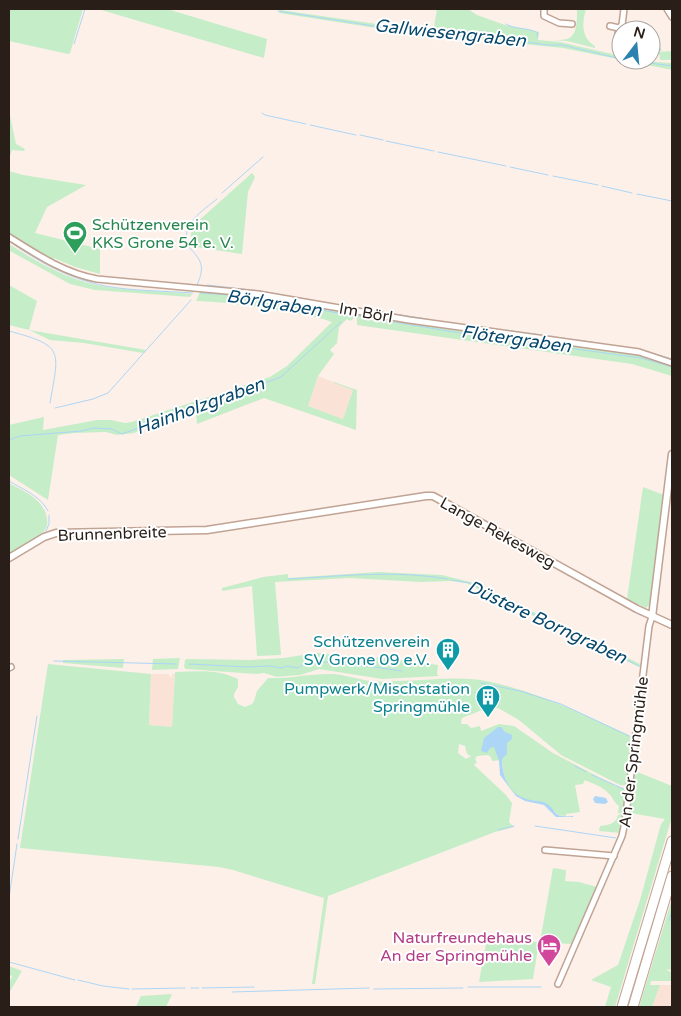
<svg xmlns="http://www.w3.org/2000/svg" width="681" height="1016" font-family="'Varela Round',sans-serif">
	<rect width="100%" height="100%" fill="#fdf0e9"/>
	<g fill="#fae3d6">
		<polygon points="318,376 353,390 343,419 308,406"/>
		<polygon points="151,674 169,674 170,677 172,677 172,674 175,674 172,727 149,725"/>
		<polygon points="660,985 672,985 672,1007 652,1007"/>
	</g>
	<g fill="#c5edc8" fill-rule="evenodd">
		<polygon points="9,9 83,9 70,53 68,54 9,41"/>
		<polygon points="98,9 167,9 267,39 264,58"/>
		<polygon points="437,9 468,9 477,15 505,25 539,32 538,40 560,42 621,56 621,60 672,63 672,70 563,48 402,32 279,13 280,10 433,32"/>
		<path d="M577 9H586C582 22 581 38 595 46V48L567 41 554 40C558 40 563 40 567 39 578 36 577 18 577 9Z"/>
		<polygon points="653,31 662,51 651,53 651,33"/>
		<polygon points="672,51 672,60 660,60 659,52"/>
		<polygon points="9,111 16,144 25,149 24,151 12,150 9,159"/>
		<polygon points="9,171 23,175 86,185 47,207 35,233 100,249 100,274 75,267 54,258 52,261 9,234"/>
		<path d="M252 173 255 177 248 192 242 254 196 247C189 240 190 231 195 224Z"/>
		<path d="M9 244C38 263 72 282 107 287 135 291 164 291 192 294L190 297 95 290 70 284 10 251Z"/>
		<polygon points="9,285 37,301 29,330 146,350 143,353 84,343 50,340 29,330 9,325"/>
		<path d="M201 290 229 291 348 311 353 315V319L350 321 347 319 339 327 337 343 330 350 334 354 318 376 308 406 343 419 353 390 334 383V382L357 390 356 430 264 398 197 424 196 413 176 417 159 426 147 427 134 433 117 435 106 432 74 433 58 435 48 500 9 475V425L44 417 43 430 97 420H111L125 423 132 422 270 377 287 366 332 322C319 317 304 315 290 312 259 307 228 302 196 301Z"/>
		<polygon points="361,313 642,355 672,364 672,376 632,364 357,325 357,316"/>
		<path d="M9 483C25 492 44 499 47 519 48 525 47 529 42 533 34 542 19 548 9 554Z"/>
		<polygon points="643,487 664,495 665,500 650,604 646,608 627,599"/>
		<polygon points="378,572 442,575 474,583 640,664 639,667 466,583 451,581 421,582 349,578 275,582 281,655 257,656 252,586 222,591 222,588 263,577 288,574 288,578"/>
		<polygon points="317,653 394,659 438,665 437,674 439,676 382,679 319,669 300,675 286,676 277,677 264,673 257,674 186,669 184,667 185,660 187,659 250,660 283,658"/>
		<polygon points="180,658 178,669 152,670 153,659"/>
		<polygon points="124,659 123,668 63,663 63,660"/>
		<path d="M48 664 151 674 149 725 172 727 175 672C196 671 219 669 238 679V687L234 694V697L238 704 245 707 252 704 254 701 257 691 268 678C290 679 311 673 333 674 345 675 358 679 370 681 379 682 388 682 397 681 429 681 459 675 491 682 542 693 587 716 633 737L627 786 620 785 561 755 519 720 500 709 494 707 487 708 462 718 461 724H467L471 728 480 726 481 731 499 724 514 726 553 753 616 786 624 788V790L627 791 621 833 599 831 600 826C608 825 616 824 618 815L623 814 618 813 619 806C614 803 613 797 608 793 602 786 593 784 585 780L583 784 575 785 580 812 566 814V816C553 815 554 809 543 803 537 800 531 801 524 799 507 793 503 775 502 760L492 761 491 757 488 755 477 756 475 759 477 762 474 765 506 795 512 803 509 822 514 827 495 832 328 896 315 984H312L324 898 233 870 219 867 20 848ZM459 744 465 746 467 754 471 756 466 759 458 753Z"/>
		<polygon points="635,771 672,786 672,817 615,1007 605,1007 611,987 591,980 618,965 640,900 661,824 665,819 630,813"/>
		<polygon points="553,868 566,870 565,881 579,882 597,887 572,944 540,942"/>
		<polygon points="672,899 672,970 666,969 672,973 672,981 651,981 650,985 660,985 652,1007 639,1007"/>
		<polygon points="487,938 539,942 533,979 479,982"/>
		<polygon points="9,966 22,971 9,993 9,984 12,976 9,975"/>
		<polygon points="172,994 166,1007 136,1007 141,996"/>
	</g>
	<g fill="#add6f6">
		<path d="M498 727H501L505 732 512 735V739L507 743V754L502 759C502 774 508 793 524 798 530 801 537 800 543 802 559 808 548 818 573 816V817H556L544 805 525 801 516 796 500 775 499 761 494 747 490 748 487 753 481 751 484 738Z"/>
		<polygon points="595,796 606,798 608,802 605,804 595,803 593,799"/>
	</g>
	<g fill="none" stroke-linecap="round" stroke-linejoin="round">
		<g stroke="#add6f6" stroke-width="1">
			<polyline points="271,9 273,9"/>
			<polyline points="278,11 405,31 460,36 479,36 548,45 562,45 621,59"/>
			<path d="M506 24C515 30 528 27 538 33L537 37"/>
			<polyline points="74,44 85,9"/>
			<polyline points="628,60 672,66"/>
			<polyline points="262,113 265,115 306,124"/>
			<polyline points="310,125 356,135"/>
			<polyline points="360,135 383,140"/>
			<polyline points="386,141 434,151"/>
			<polyline points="438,152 506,166"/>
			<polyline points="510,167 548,175"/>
			<polyline points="553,176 598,185"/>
			<polyline points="602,186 632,193"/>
			<polyline points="222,193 263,157"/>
			<polyline points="637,194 672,201"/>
			<path d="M9 241C38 262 70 279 105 286 132 291 166 291 193 293"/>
			<path d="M197 285C206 265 201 260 187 245 182 223 202 211 217 199"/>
			<polyline points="207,285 260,291 362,309"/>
			<polyline points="200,293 245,296 349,315"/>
			<polyline points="365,309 392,314"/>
			<polyline points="395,314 427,319"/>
			<polyline points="358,316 454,332 641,358 672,367"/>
			<polyline points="430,320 447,322"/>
			<polyline points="452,323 479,327"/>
			<polyline points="482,327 502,330"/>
			<polyline points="506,330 525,333"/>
			<path d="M9 331C65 346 59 350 50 403"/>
			<polyline points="528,333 548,336"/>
			<polyline points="551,336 573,340"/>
			<polyline points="577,340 592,342"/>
			<polyline points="594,343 598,343"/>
			<polyline points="601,344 637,349"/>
			<polyline points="641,350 672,359"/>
			<polyline points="55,408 93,399 108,393 191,300"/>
			<path d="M9 440 20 436 82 431 93 428 112 429 122 434 146 425H156L166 422 181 411C193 411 195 410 206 405L281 377 341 322"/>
			<path d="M9 481C22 489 41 496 48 511"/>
			<polyline points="458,506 459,507"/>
			<polyline points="463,509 490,524"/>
			<polyline points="198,527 210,526"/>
			<polyline points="46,531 49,524 49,515"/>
			<polyline points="159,534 178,534"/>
			<polyline points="114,535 155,534"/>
			<polyline points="60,536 111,535"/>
			<path d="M288 579C342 576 395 570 448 579"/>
			<polyline points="451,580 470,583 641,667 634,728"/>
			<polyline points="585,584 594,589"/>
			<polyline points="597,591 615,600"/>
			<polyline points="617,602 640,615"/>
			<polyline points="54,661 176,664"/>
			<path d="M189 664 247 667 269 666 282 668 287 666 298 668C311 654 382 669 402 671"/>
			<polyline points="641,666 643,653"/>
			<polyline points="481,683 520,691 561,704 629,736"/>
			<polyline points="575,766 586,772"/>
			<polyline points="592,775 624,789"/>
			<polyline points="535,826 616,838"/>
			<polyline points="498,830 514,826"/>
			<polyline points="18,839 37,716"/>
			<polyline points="9,898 17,844"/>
			<polyline points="669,921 672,911"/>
			<polyline points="9,962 75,980"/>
			<polyline points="78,980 103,986 129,989"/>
			<polyline points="468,987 541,987"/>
			<polyline points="191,988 199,988"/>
			<polyline points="202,988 254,987"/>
			<polyline points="132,989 185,988"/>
			<polyline points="374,989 463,988"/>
			<polyline points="232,992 369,988"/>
		</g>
		<defs>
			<g id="minor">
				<polyline points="544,9 544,16 559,23 572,24"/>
				<polyline points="667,9 672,17"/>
				<polyline points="610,26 619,28"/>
				<polyline points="621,35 618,34 619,28 622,25 624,9"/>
				<path d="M9 237C36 254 64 273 97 279L258 294 409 320 639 352 672 363"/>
				<polyline points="9,668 11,667"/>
				<polyline points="545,850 614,856"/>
				<polyline points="558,984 622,836 625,822 649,626 652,617"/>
			</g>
			<g id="tertiary">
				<polyline points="9,558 44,537 56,533 207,530 426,496 433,496 637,609 672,625"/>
				<polyline points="652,617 672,454"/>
			</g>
			<g id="motorway">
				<polyline points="622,1007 672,841"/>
				<polyline points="633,1007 672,876"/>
			</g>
		</defs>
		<use href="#minor" stroke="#c1a393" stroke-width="8"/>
		<use href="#tertiary" stroke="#c1a393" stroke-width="9"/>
		<use href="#motorway" stroke="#c1a393" stroke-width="11"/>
		<use href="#minor" stroke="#fff" stroke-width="5"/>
		<use href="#tertiary" stroke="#fff" stroke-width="6"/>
		<use href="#motorway" stroke="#fff" stroke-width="9"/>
	</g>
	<defs>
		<symbol id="stadium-pin" viewBox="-11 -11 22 30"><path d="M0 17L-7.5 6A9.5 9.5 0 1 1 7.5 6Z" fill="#2e9e5b" stroke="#fff"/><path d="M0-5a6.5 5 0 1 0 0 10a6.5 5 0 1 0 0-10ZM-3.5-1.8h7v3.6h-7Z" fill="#fff"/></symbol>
		<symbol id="building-pin" viewBox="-11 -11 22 30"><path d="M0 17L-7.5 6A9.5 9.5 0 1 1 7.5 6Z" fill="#0f9aa8" stroke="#fff"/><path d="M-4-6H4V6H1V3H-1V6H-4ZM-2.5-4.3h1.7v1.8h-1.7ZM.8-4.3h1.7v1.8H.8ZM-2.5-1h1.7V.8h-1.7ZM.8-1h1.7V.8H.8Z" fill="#fff"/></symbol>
		<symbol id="hotel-pin" viewBox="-11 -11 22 30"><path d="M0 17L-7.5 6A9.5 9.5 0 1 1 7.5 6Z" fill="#d1479c" stroke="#fff"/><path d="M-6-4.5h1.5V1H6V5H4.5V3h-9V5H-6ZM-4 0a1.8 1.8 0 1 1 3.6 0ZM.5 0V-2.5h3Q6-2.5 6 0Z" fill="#fff"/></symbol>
	</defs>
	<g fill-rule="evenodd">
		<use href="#stadium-pin" x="61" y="219" width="28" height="38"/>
		<use href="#building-pin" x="434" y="636" width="28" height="38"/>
		<use href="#building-pin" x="474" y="683" width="28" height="38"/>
		<use href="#hotel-pin" x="535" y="932" width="28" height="38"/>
	</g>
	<g text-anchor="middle" stroke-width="4" stroke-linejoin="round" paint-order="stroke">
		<g font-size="16" fill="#27864d" stroke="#fff" text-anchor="start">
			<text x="92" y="230">Schützenverein<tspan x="92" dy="18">KKS Grone 54 e. V.</tspan></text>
		</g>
		<g font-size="16" fill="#2a1f18" stroke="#fff">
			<text transform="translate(366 312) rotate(10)" y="6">Im Börl</text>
			<text transform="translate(498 532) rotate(29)" y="6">Lange Rekesweg</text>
			<text transform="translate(112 533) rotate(-2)" y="6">Brunnenbreite</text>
			<text transform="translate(633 752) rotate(-83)" y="6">An der Springmühle</text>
		</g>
		<g font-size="16" fill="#0d838f" stroke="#fff" text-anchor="end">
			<text x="430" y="647">Schützenverein<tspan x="430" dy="18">SV Grone 09 e.V.</tspan></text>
			<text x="470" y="694">Pumpwerk/Mischstation<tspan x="470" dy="18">Springmühle</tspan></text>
		</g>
		<g font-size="16" fill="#b23c85" stroke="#fff" text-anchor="end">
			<text x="532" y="943">Naturfreundehaus<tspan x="532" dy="18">An der Springmühle</tspan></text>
		</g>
		<g font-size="18" font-style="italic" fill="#06476b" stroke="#fff">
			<text transform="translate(450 33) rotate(6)" y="6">Gallwiesengraben</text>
			<text transform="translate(274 303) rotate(9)" y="6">Börlgraben</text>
			<text transform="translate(516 339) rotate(8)" y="6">Flötergraben</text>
			<text transform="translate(200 406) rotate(-20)" y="6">Hainholzgraben</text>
			<text transform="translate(547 622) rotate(25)" y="6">Düstere Borngraben</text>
		</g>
	</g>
	<rect width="681" height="1016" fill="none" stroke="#2a1f18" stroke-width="20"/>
	<g transform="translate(636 45) rotate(16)"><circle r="24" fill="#ffffff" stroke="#aaa5a3"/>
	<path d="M0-4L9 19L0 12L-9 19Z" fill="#2b81b0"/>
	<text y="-8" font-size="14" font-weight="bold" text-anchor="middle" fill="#2a1f18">N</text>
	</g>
</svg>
